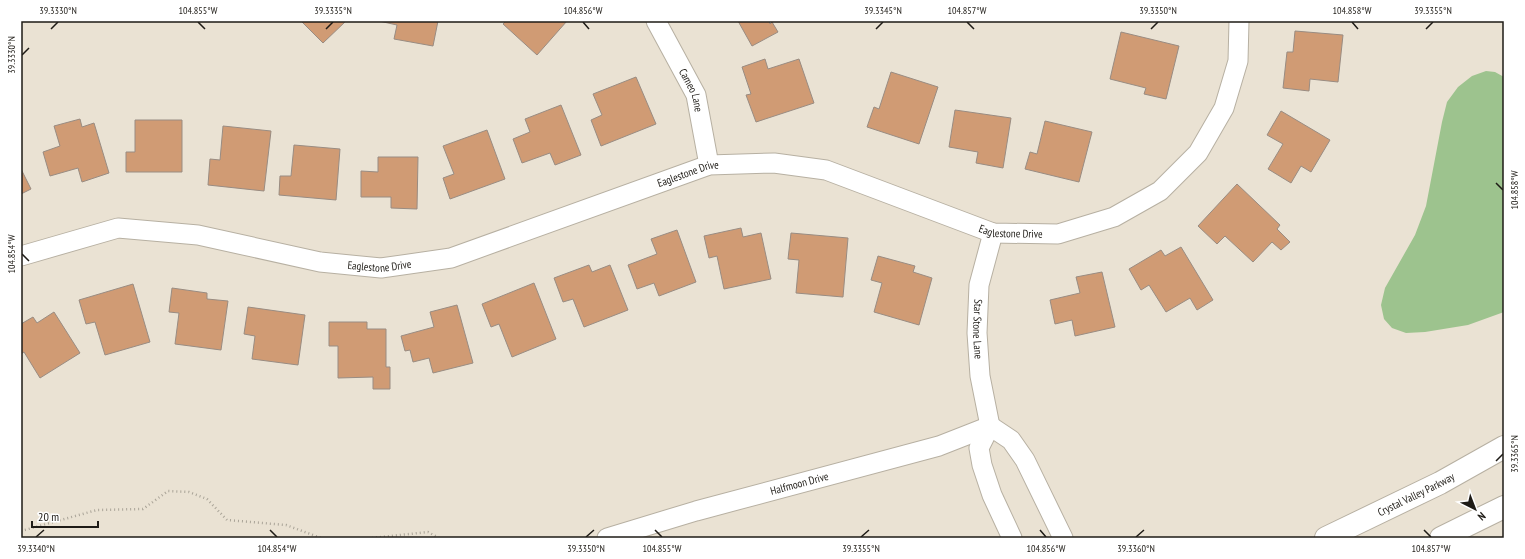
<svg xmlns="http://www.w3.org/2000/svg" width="1525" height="559" font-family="'PT Sans Narrow',sans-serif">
	<rect width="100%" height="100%" fill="#eae2d3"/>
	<polygon fill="#9dc38e" points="1486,71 1495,72 1504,77 1504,312 1468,325 1425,332 1406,333 1392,328 1384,319 1381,305 1385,288 1415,235 1426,206 1442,122 1447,102 1458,87 1472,76"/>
	<g fill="#d09b74" stroke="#998c82">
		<polygon points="301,21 346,21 323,43"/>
		<polygon points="379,21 438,21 433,46 394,39 397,25"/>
		<polygon points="506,21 567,21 537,55 503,24"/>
		<polygon points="738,21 769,21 770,24 772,22 778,32 752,46"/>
		<polygon points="1295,31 1343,35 1338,82 1310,79 1309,91 1283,88 1287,52 1293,52"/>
		<polygon points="1121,32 1179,46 1166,99 1144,94 1146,88 1110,79"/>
		<polygon points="765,59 768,69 799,59 814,103 756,122 746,95 751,94 742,67"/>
		<polygon points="891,72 938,87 919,144 867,127 874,107 879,109"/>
		<polygon points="636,77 656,124 601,146 591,120 602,115 593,94"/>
		<polygon points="561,105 581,155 555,165 550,153 522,163 513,139 530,132 525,119"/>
		<polygon points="955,110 1011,118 1003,168 976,163 978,152 949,147"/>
		<polygon points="1281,111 1330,140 1311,172 1301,166 1291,183 1268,169 1283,144 1267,135"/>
		<polygon points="80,119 82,127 94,123 109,173 82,182 78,168 50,176 43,152 60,146 54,126"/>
		<polygon points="135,120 182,120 182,172 126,172 126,152 135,152"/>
		<polygon points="1045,121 1092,132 1079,182 1025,169 1030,152 1037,154"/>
		<polygon points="223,126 271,131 264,191 208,185 210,159 220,160"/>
		<polygon points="487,130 505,179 450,199 443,178 454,174 443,146"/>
		<polygon points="294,145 340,149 336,200 279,195 280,176 291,176"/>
		<polygon points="378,157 418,157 417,209 391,208 391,197 361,197 361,171 378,172"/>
		<polygon points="21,169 31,189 21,194"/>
		<polygon points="1237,184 1280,225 1277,229 1290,242 1281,250 1272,242 1253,262 1225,236 1217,244 1198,226"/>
		<polygon points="741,228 743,237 761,233 771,279 724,289 717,256 709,258 704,236"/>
		<polygon points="677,230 696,282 659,296 654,283 637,289 628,265 657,254 651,239"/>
		<polygon points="791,233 848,238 843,297 796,293 799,260 788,259"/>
		<polygon points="1181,247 1213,300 1197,310 1190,298 1166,312 1149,285 1141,290 1129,269 1161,250 1165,256"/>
		<polygon points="878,256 915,266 913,272 932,278 919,325 874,312 882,283 871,280"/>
		<polygon points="589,265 592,272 610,265 628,310 584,327 573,299 563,302 554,278"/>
		<polygon points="1102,272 1115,327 1075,336 1072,320 1055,324 1050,300 1080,293 1076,277"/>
		<polygon points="534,283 556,339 512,357 499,324 491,327 482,304"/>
		<polygon points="133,284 150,342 105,355 95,322 86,324 79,300"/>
		<polygon points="172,288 207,293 207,299 228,301 221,350 175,344 179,313 169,312"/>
		<polygon points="457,305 473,363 433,373 429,358 413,362 410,350 405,351 401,336 434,327 430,312"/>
		<polygon points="248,307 305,315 298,365 252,359 255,336 244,334"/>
		<polygon points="54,312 80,353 40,378 24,352 21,354 21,324 33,317 37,323"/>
		<polygon points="329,322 367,322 367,329 386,329 386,367 390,367 390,389 373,389 373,377 338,378 338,346 329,346"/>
	</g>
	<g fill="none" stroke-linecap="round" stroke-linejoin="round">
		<defs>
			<g id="minor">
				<path id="s1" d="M656 21 696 95 709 165"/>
				<path id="s2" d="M993 233 979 285 977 333 980 376 990 426 979 448 982 465 992 495 1012 538"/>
				<path id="s3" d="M21 256 118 228 198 235 320 262 381 268 451 258 709 165 774 163 826 170 993 233 1058 234 1114 217 1160 191 1198 153 1224 108 1238 61 1239 21"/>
				<polyline points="990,426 1011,440 1025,460 1063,538"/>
				<path id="s4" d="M607 538 696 511 939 446 990 426"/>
			</g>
			<g id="secondary">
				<path id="s5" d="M1326 538 1440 483 1504 447"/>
				<polyline points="1441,538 1504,507"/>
			</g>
		</defs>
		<use href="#minor" stroke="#b7b0a2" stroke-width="21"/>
		<use href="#secondary" stroke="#b7b0a2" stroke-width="24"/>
		<g stroke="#aaa498" stroke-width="2.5" stroke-dasharray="1 3" stroke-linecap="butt">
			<polyline points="21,531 97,510 143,509 168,491 189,492 207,499 227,520 286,525 321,538"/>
			<polyline points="372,538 428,532 439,538"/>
		</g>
		<use href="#minor" stroke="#fff" stroke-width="19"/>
		<use href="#secondary" stroke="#fff" stroke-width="22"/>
	</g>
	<path fill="none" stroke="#1e1b16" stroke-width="1.5" d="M198 22 205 29M583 22 589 29M967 22 974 29M1352 22 1358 29M51 29 58 22M326 29 333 22M876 29 883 22M1151 29 1158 22M1426 29 1433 22M22 55 29 48M1496 183 1503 190M22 254 29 261M1496 461 1503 454M270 530 277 537M655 530 662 537M1040 530 1046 537M1424 530 1431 537M36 537 44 530M586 537 594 530M861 537 869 530M1136 537 1144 530"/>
	<g text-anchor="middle" stroke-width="3" stroke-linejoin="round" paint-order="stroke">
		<g font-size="11" fill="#1e1b16" stroke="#fff">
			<text dy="4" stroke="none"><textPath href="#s1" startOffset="78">Cameo Lane</textPath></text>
			<text dy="4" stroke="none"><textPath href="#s3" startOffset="690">Eaglestone Drive</textPath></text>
			<text dy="4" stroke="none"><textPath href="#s3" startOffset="1026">Eaglestone Drive</textPath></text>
			<text dy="4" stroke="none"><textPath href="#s3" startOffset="366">Eaglestone Drive</textPath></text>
			<text dy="4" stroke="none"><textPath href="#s2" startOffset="98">Star Stone Lane</textPath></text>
			<text dy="4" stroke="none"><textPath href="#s4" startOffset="200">Halfmoon Drive</textPath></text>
			<text dy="4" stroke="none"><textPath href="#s5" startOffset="100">Crystal Valley Parkway</textPath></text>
		</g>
	</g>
	<rect width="1525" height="559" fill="none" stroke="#ffffff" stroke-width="44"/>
	<g transform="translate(1475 509) rotate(138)" stroke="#ffffff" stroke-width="3" paint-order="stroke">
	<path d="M0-3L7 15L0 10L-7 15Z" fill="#1e1b16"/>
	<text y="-6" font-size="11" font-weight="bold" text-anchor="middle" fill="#1e1b16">N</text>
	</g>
	<path d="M32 521v6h66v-6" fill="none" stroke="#1e1b16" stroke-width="2"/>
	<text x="38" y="521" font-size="12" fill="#1e1b16" stroke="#ffffff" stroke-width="3" paint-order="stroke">20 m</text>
	<rect x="22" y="22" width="1481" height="515" fill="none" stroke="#1e1b16" stroke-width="1.5"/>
	<g font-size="10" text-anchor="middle" fill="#1e1b16">
		<text x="58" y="14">39.3330°N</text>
		<text x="198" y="14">104.855°W</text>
		<text x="333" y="14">39.3335°N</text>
		<text x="583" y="14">104.856°W</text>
		<text x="883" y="14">39.3345°N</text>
		<text x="967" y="14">104.857°W</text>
		<text x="1158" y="14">39.3350°N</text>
		<text x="1352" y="14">104.858°W</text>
		<text x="1433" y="14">39.3355°N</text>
		<text transform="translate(11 55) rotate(-90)" y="4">39.3330°N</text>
		<text transform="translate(1514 190) rotate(-90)" y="4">104.858°W</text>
		<text transform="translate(11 254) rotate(-90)" y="4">104.854°W</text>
		<text transform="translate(1514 454) rotate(-90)" y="4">39.3365°N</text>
		<text x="36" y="552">39.3340°N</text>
		<text x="277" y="552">104.854°W</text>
		<text x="586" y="552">39.3350°N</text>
		<text x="662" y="552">104.855°W</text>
		<text x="861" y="552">39.3355°N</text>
		<text x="1046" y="552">104.856°W</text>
		<text x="1136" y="552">39.3360°N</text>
		<text x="1431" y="552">104.857°W</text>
	</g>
</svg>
